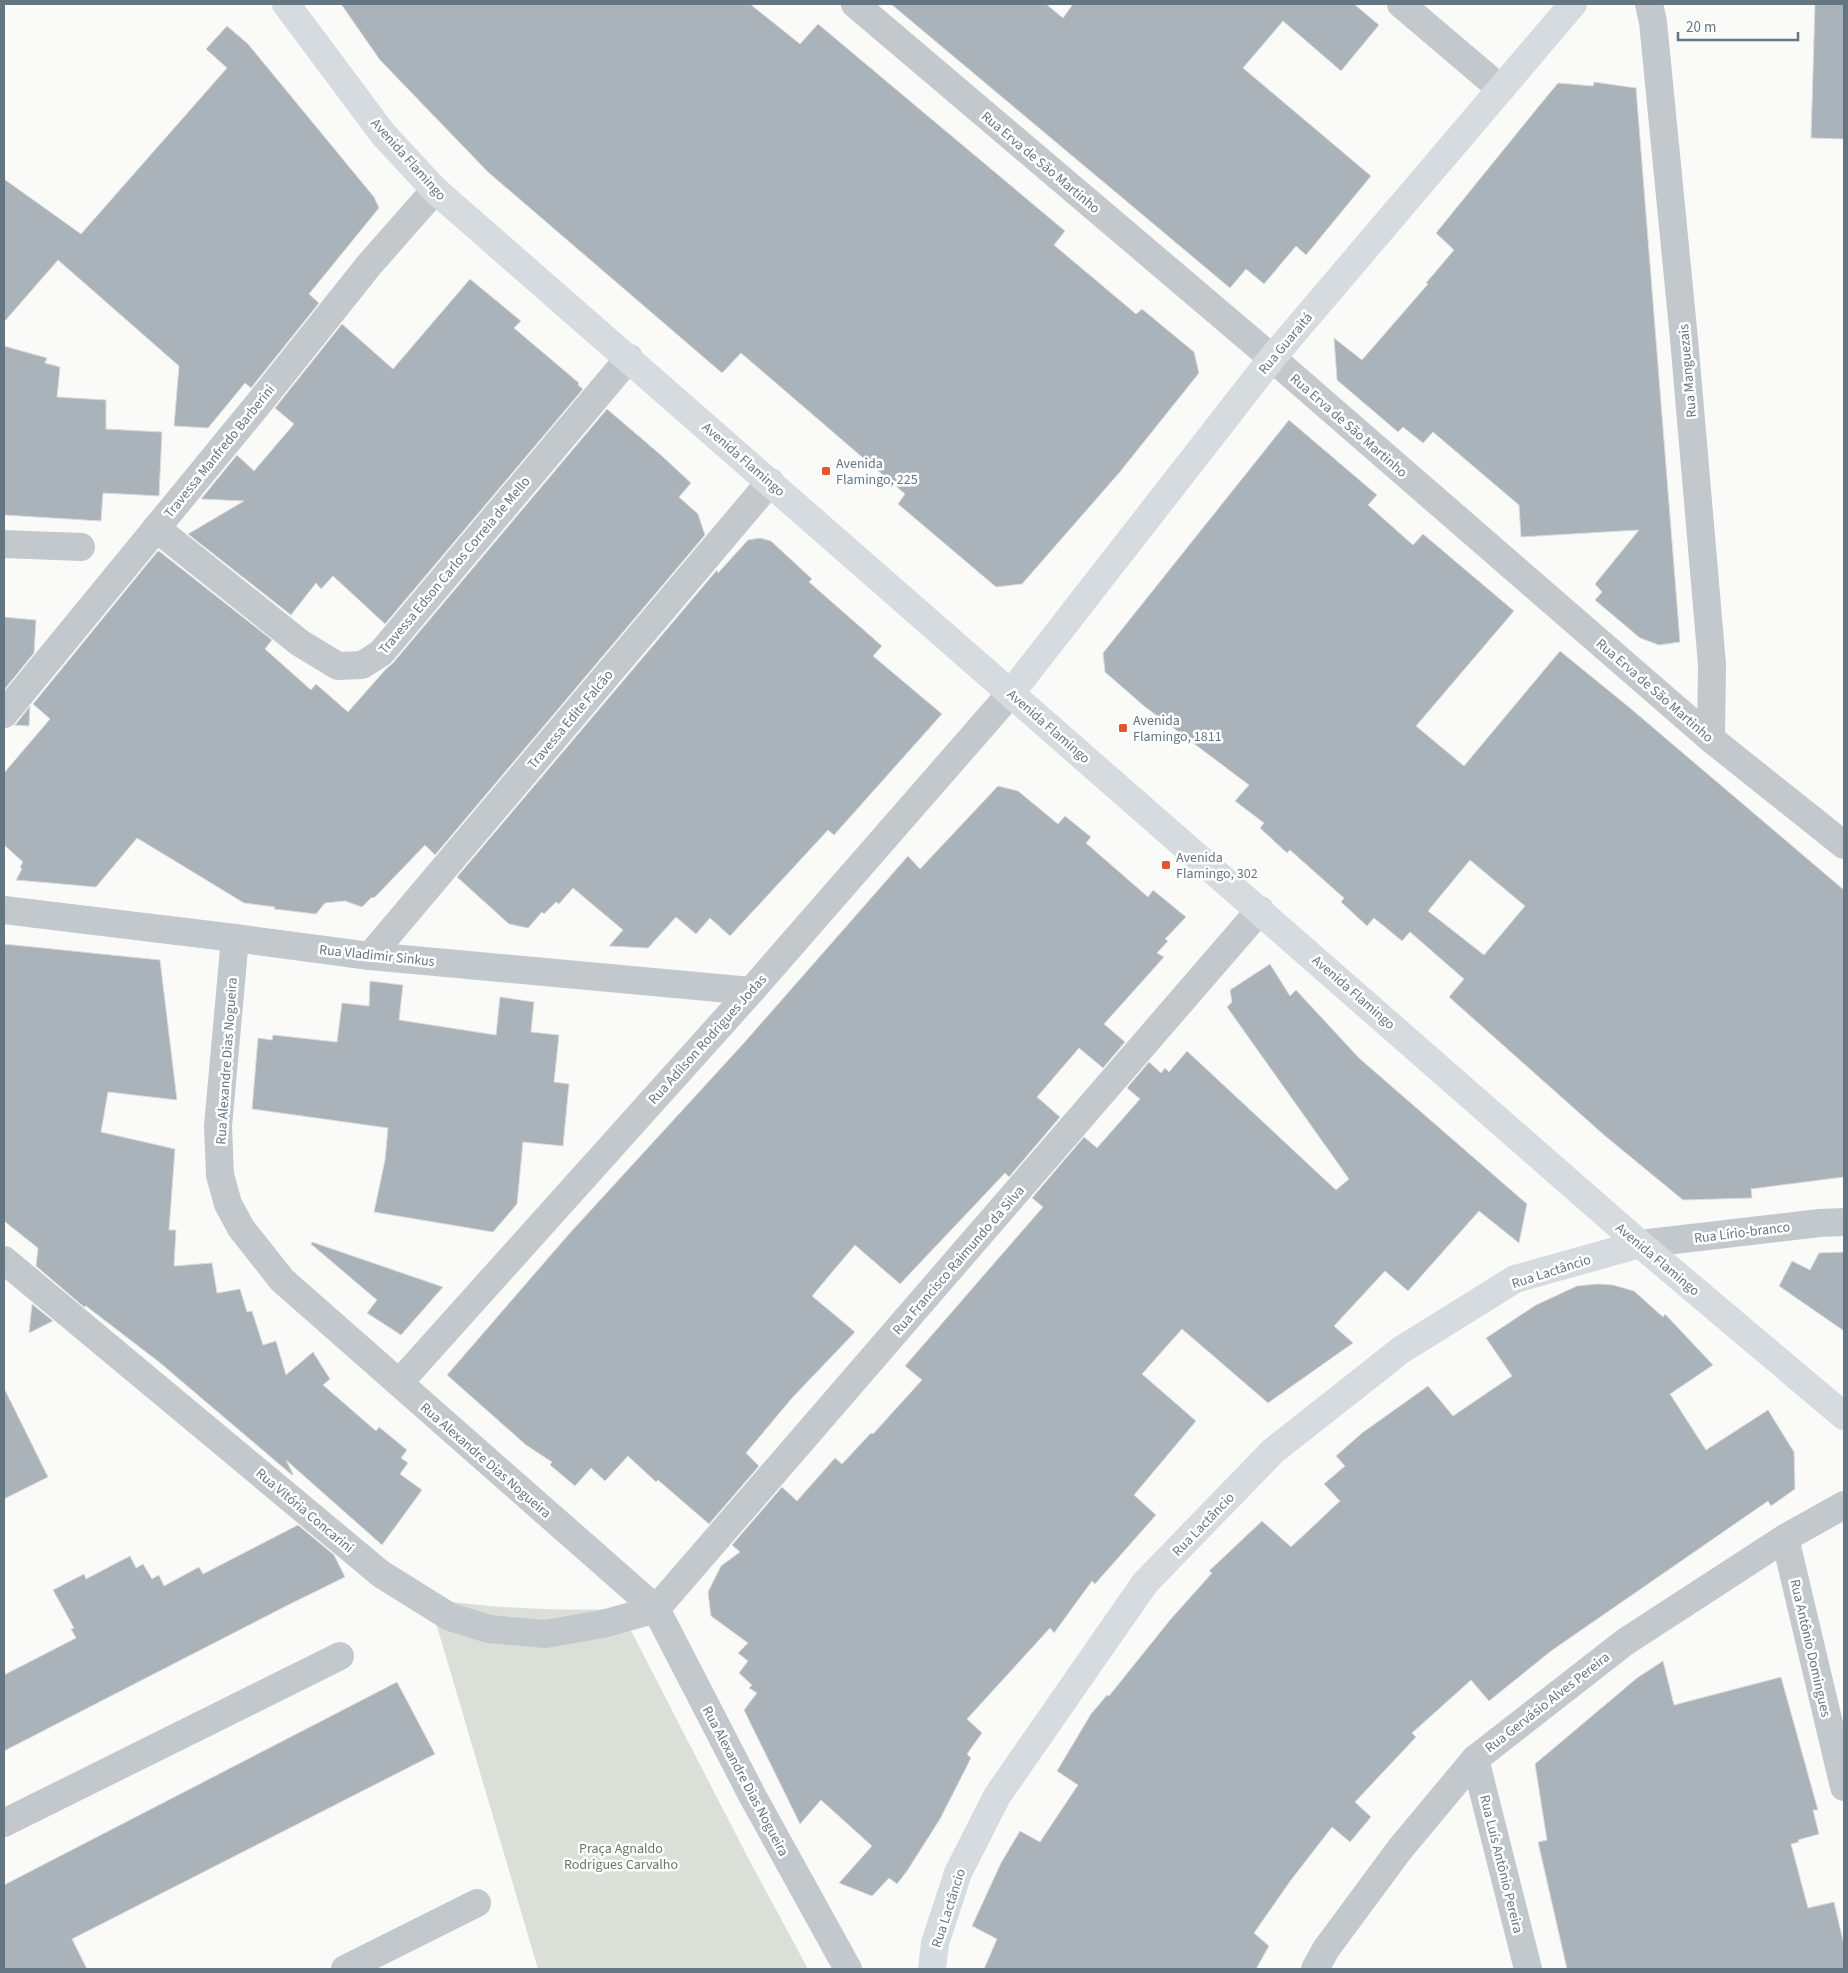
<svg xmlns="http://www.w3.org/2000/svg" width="1848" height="1973" font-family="'Source Sans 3',sans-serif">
	<rect width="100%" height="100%" fill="#fafaf8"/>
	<path fill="#dadfd7" d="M429 1599C491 1608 553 1611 616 1609L625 1619 746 1854 808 1969H538Z"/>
	<g fill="#aab3b9" stroke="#dcdcda" fill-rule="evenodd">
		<polygon points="341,4 750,4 800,44 818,24 1065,231 1054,245 1136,314 1142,309 1194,352 1199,373 1119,473 1022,584 996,587 898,504 905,494 741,353 722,373 488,172 380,60"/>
		<polygon points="891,4 1046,4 1063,18 1073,4 1354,4 1379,25 1341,71 1283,21 1243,68 1371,176 1306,255 1296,246 1264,284 1246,269 1230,288"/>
		<polygon points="1815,4 1844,4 1844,139 1811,138"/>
		<polygon points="227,26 248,44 374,197 379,208 309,294 319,303 251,388 245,383 208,428 174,426 179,366 58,260 4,322 4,179 81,234 227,68 206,49"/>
		<polygon points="1594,82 1636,88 1680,642 1659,645 1640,638 1595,600 1602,592 1595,584 1639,530 1521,537 1519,505 1433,432 1423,443 1403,427 1398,432 1337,380 1334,338 1362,360 1428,284 1426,283 1454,250 1436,233 1539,106 1558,83 1593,86"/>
		<polygon points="470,279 521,321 514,328 579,383 578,385 583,389 385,624 333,576 321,589 316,583 291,615 188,534 244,501 201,499 237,455 254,471 294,424 275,408 342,324 393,369"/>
		<polygon points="4,346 47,358 45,363 60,367 57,397 106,400 106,429 162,432 159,496 103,493 101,521 4,515"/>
		<polygon points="607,409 662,456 691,483 679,497 698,514 705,535 435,855 425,845 375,897 371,898 362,907 345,901 325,903 316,914 274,909 275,907 244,903 137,838 96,887 16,880 22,869 20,867 23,862 4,845 4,773 50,719 33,704 157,552 159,551 272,640 265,649 311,690 316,684 348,712 386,669 393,663"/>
		<path d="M1289 420 1377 495 1368 505 1413 545 1423 534 1514 611 1416 726 1464 766 1560 651 1630 708 1844 890V1177L1751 1189 1752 1198 1683 1200 1604 1135 1449 997 1464 979 1410 932 1402 941 1374 918 1367 926 1341 902 1344 898 1290 850 1287 853 1260 828 1264 823 1235 801 1249 785 1144 706 1105 672 1103 653ZM1470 860 1525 906 1484 955 1428 911Z"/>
		<polygon points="760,538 771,541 812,579 809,582 882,646 873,656 942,714 834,835 828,830 730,936 710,918 696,934 676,917 648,948 609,946 623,930 573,888 559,904 556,902 544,914 542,912 528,928 509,924 457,877 717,570 718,573 748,540"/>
		<polygon points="4,617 36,620 34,653 4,690"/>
		<polygon points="30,706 29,726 14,725 16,724"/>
		<polygon points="998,786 1018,791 1058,824 1065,816 1091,837 1086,843 1148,897 1153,890 1186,917 1165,939 1168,941 1157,953 1164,957 1104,1024 1125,1042 1103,1068 1079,1048 1037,1097 1060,1117 1009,1177 1005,1173 900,1284 855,1245 812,1296 855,1332 792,1398 746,1453 759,1466 709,1524 658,1480 656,1482 628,1456 605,1481 591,1468 575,1486 550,1465 552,1462 526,1445 447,1375 569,1234 743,1044 908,856 920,869"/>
		<polygon points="4,944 160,960 177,1100 108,1092 101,1132 175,1149 169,1230 176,1230 174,1266 212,1263 217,1293 240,1289 247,1312 252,1311 263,1345 276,1341 286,1375 313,1352 330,1379 323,1385 376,1431 379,1427 407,1450 401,1458 408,1463 400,1474 422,1490 382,1545 286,1460 293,1474 292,1475 159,1362 86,1306 84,1307 36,1266 38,1248 4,1221"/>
		<polygon points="1270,964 1290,996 1296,990 1359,1058 1527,1204 1519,1243 1479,1211 1408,1291 1385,1271 1334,1326 1353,1343 1268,1403 1182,1329 1142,1374 1196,1421 1134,1495 1156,1515 1095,1584 1092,1581 1054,1633 1050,1628 967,1719 982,1733 967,1754 971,1758 940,1819 907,1871 897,1884 889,1878 872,1896 839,1883 872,1846 821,1800 800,1824 744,1710 757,1693 749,1688 752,1685 739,1673 748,1661 738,1653 748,1643 711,1616 708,1592 721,1566 740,1552 732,1545 782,1487 797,1501 835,1458 842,1464 871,1433 873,1434 922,1380 905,1366 1043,1207 1032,1198 1084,1137 1097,1148 1140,1099 1127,1088 1149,1062 1161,1073 1165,1068 1169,1072 1187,1051 1336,1190 1349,1179 1227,1007 1232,1002 1230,990"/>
		<polygon points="370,981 403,985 399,1020 496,1035 500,997 534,1002 531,1032 559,1035 554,1082 569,1084 563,1146 523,1142 517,1204 493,1232 374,1212 385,1160 388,1128 252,1109 258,1038 272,1040 273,1035 337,1042 342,1003 369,1006"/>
		<polygon points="312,1242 443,1287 401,1335 367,1313 377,1300 311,1244"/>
		<polygon points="1844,1252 1844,1331 1779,1286 1792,1261 1810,1270 1819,1253"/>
		<polygon points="1598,1284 1613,1285 1634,1291 1663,1317 1665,1314 1713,1365 1670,1394 1706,1450 1768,1410 1794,1452 1795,1489 1771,1506 1768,1501 1551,1651 1489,1701 1471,1680 1412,1733 1416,1737 1355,1802 1371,1817 1350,1842 1332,1827 1291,1880 1254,1933 1269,1946 1256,1969 984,1969 997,1939 972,1926 1001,1863 1020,1831 1040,1842 1078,1785 1057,1771 1091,1714 1107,1695 1109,1696 1170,1620 1212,1573 1209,1571 1262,1521 1291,1547 1340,1501 1324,1484 1345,1466 1336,1456 1362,1433 1428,1386 1453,1416 1512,1376 1486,1338 1536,1305 1577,1286"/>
		<polygon points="32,1304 53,1321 29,1333"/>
		<polygon points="4,1388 48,1477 4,1499"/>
		<polygon points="298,1525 334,1555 345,1577 288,1605 4,1751 4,1675 76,1638 71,1629 74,1628 53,1590 84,1574 86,1579 130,1556 136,1568 143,1564 152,1579 159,1575 164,1586 199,1567 203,1574"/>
		<polygon points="1663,1661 1674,1705 1781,1677 1818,1810 1813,1810 1819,1834 1798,1840 1799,1842 1791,1844 1808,1908 1834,1902 1844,1945 1844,1969 1567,1969 1538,1842 1547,1840 1535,1764 1637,1678"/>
		<polygon points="397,1682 435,1754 72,1939 87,1969 4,1969 4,1885"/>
	</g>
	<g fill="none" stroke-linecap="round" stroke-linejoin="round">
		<g stroke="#c3c8cc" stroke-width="28">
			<polyline points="855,4 1272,358 1711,739 1844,845"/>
			<polyline points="1401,4 1501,89"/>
			<polyline points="1649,4 1653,22 1684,339 1712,664 1711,739"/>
			<polyline points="156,528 300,643 338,666 362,665 381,653 629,358"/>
			<polyline points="4,544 81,547"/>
			<polyline points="4,714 259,403 369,265 435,190"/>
			<polyline points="4,910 235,938 370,956 751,991"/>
			<polyline points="235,938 218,1126 220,1175 228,1204 241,1228 282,1280 656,1609 753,1797 848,1969"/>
			<polyline points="370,956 770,482"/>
			<polyline points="1640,1244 1820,1223 1844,1222"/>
			<polyline points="4,1260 381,1574 450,1617 489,1629 545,1634 603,1624 656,1609"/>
			<polyline points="399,1383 751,991 1011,693"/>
			<polyline points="1785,1538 1844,1787"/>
			<polyline points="656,1609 1260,910"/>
			<polyline points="1475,1759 1528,1969"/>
			<polyline points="4,1823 340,1656"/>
			<polyline points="345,1969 477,1903"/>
			<polyline points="1315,1969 1326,1949 1400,1849 1475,1759 1625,1642 1785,1538 1844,1505"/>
		</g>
		<g stroke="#d6dbdf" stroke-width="28">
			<polyline points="286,4 383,134 435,190 1640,1244 1844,1416"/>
			<polyline points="1011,693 1272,358 1573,4"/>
			<polyline points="932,1969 935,1943 958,1873 997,1796 1145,1583 1273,1451 1401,1350 1515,1279 1640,1244"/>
		</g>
	</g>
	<g fill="#e4572e" stroke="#fff" stroke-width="2">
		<rect x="821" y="466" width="10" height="10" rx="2.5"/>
		<rect x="1118" y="723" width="10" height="10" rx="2.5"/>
		<rect x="1161" y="860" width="10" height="10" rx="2.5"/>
	</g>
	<g text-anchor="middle" stroke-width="5" stroke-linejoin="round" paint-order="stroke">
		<g font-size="14" fill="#657683" stroke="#fff">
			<text transform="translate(409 159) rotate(48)" y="5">Avenida Flamingo</text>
			<text transform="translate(1041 162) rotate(40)" y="5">Rua Erva de São Martinho</text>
			<text transform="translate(1285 343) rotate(-50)" y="5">Rua Guaraitá</text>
			<text transform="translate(1687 371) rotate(-95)" y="5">Rua Manguezais</text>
			<text transform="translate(1349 425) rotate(41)" y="5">Rua Erva de São Martinho</text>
			<text transform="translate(219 451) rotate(-51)" y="5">Travessa Manfredo Barberini</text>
			<text transform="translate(744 459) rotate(41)" y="5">Avenida Flamingo</text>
			<text transform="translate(454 565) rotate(-50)" y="5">Travessa Edson Carlos Correia de Mello</text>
			<text transform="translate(1655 690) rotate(41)" y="5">Rua Erva de São Martinho</text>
			<text transform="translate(570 719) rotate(-50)" y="5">Travessa Edite Falcão</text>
			<text transform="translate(1049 726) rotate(41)" y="5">Avenida Flamingo</text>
			<text transform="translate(377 955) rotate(6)" y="5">Rua Vladimir Sinkus</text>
			<text transform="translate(1354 992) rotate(41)" y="5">Avenida Flamingo</text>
			<text transform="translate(707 1039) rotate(-48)" y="5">Rua Adílson Rodrigues Jodas</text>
			<text transform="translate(226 1061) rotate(-86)" y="5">Rua Alexandre Dias Nogueira</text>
			<text transform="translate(1742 1232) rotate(-7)" y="5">Rua Lírio-branco</text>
			<text transform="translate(1658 1259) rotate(40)" y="5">Avenida Flamingo</text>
			<text transform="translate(958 1260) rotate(-49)" y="5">Rua Francisco Raimundo da Silva</text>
			<text transform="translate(1551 1271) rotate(-18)" y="5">Rua Lactâncio</text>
			<text transform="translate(486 1460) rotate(41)" y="5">Rua Alexandre Dias Nogueira</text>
			<text transform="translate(305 1510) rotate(40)" y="5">Rua Vitória Concarini</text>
			<text transform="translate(1203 1524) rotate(-46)" y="5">Rua Lactâncio</text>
			<text transform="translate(1811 1648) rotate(77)" y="5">Rua Antônio Domingues</text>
			<text transform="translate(1547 1702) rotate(-38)" y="5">Rua Gervásio Alves Pereira</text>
			<text transform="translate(746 1781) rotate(62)" y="5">Rua Alexandre Dias Nogueira</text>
			<text transform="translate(1502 1864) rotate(76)" y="5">Rua Luís Antônio Pereira</text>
			<text transform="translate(948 1908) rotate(-72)" y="5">Rua Lactâncio</text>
		</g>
		<g font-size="14" fill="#657683" stroke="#fff" text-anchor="start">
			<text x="836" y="468">Avenida<tspan x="836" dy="16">Flamingo, 225</tspan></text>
			<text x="1133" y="725">Avenida<tspan x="1133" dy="16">Flamingo, 1811</tspan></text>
			<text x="1176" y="862">Avenida<tspan x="1176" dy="16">Flamingo, 302</tspan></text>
		</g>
		<g font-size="14" fill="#687a64" stroke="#fff">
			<text x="621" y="1853">Praça Agnaldo<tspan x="621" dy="16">Rodrigues Carvalho</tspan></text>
		</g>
	</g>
	<rect width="1848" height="1973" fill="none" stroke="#657683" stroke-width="10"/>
	<path d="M1678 32v8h120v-8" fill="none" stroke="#657683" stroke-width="2.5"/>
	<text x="1686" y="32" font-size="15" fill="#657683" stroke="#ffffff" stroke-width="4" paint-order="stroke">20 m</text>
</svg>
